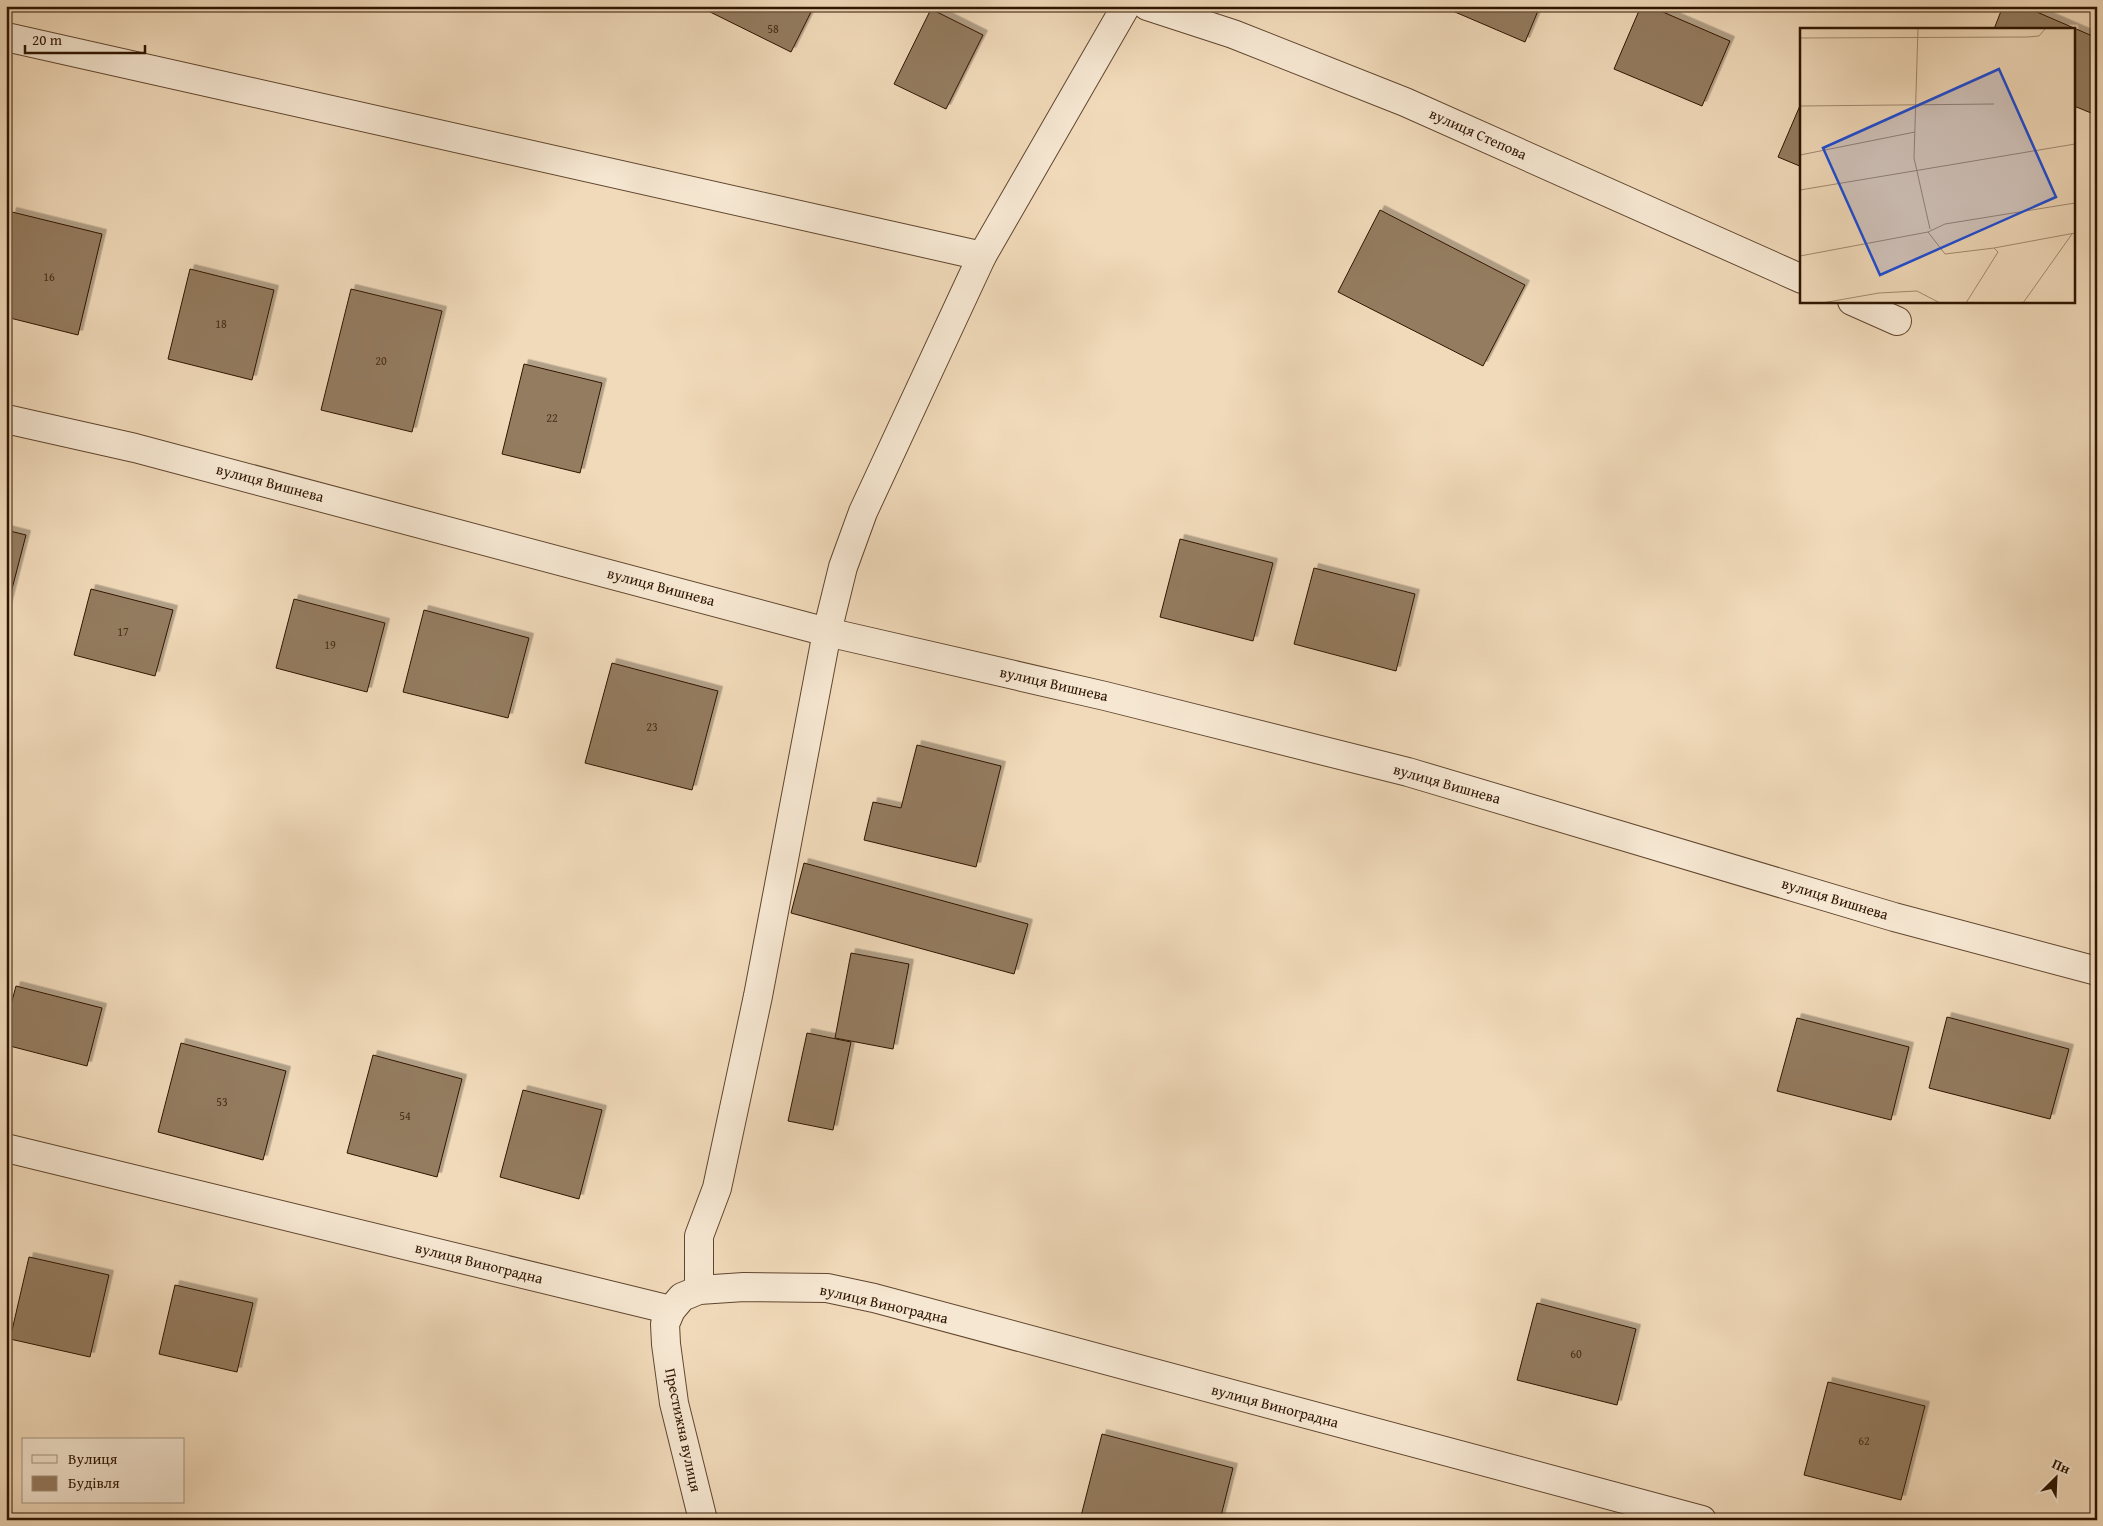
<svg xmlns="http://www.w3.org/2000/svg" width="2103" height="1526" font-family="'Gentium Book Plus',serif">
	<defs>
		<filter id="shadow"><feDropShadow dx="4.5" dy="-4.5" stdDeviation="0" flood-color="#0004"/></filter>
	</defs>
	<rect width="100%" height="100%" fill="#f1daba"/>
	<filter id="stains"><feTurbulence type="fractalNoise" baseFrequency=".004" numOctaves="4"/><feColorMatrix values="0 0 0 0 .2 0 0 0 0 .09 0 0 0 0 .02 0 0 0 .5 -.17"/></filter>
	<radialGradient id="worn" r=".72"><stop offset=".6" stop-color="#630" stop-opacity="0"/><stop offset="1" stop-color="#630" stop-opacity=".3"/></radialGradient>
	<g fill="#947b61" stroke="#2f1500" filter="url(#shadow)">
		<polygon points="698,6 814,6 791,52"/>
		<polygon points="1441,6 1540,6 1525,42"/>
		<polygon points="1641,6 1649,6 1730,41 1702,106 1614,69"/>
		<polygon points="2003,6 2023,6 2097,38 2096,115 2074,106 2074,29 1994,29"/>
		<polygon points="931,9 983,35 946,109 894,84"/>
		<polygon points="1802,101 1802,167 1778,157"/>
		<polygon points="1380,210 1525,285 1483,366 1338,292"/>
		<polygon points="12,212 102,234 78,335 6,317 6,237"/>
		<polygon points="190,269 274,290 252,380 168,359"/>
		<polygon points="351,289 442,311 412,432 321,410"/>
		<polygon points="524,364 602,383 580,473 502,454"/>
		<polygon points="6,530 26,535 6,612"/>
		<polygon points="1180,539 1273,563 1253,641 1160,617"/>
		<polygon points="1314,568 1415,594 1396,671 1294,644"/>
		<polygon points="91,589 173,610 155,676 74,655"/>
		<polygon points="294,599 385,623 367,692 276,668"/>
		<polygon points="424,610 529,638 508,718 403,692"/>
		<polygon points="612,663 718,691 692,790 585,763"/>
		<polygon points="917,745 1001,766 976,867 864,840 873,802 901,808"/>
		<polygon points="804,863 1028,924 1014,974 791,913"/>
		<polygon points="851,953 909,964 893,1049 835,1038"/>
		<polygon points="16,986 102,1008 87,1066 6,1045 6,1023"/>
		<polygon points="1947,1017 2069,1049 2050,1119 1929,1088"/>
		<polygon points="1797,1018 1909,1047 1891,1120 1777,1091"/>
		<polygon points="807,1033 851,1042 833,1130 788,1121"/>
		<polygon points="181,1043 286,1071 263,1160 158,1132"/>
		<polygon points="373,1055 462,1079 437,1177 347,1153"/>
		<polygon points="523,1090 602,1110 579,1199 500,1177"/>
		<polygon points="29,1257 109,1275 90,1357 10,1339"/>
		<polygon points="175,1285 253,1303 237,1372 159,1354"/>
		<polygon points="1537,1303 1636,1329 1617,1405 1517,1380"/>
		<polygon points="1828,1382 1925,1406 1901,1500 1804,1475"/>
		<polygon points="1102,1434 1233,1468 1220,1520 1080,1520"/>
	</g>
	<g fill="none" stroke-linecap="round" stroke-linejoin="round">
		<defs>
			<g id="street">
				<polyline points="1147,6 1233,34 1405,102 1802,279"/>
				<polyline points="6,37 982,256"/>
				<polyline points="1852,301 1897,321"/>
				<polyline points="6,419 135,448 827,632 1105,696 1408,772 1894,917 2097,971"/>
				<polyline points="6,1148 671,1310"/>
				<polyline points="699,1290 699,1236 717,1188 758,996 827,632 843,567 863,512 982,256 1126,6"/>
				<polyline points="703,1520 674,1403 666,1344 665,1324 671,1310 682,1297 699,1290 744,1287 827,1288 874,1298 1702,1520"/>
			</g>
		</defs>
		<use href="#street" stroke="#60462e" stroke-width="30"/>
		<use href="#street" stroke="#f6e7d2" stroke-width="28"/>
	</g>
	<g text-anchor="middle" stroke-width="4.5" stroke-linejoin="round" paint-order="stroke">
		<g font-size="12" fill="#482e18">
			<text x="773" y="33">58</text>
			<text x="49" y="281">16</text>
			<text x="221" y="328">18</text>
			<text x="381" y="365">20</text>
			<text x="552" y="422">22</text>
			<text x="123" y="636">17</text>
			<text x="330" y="649">19</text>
			<text x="652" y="731">23</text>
			<text x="222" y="1106">53</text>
			<text x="405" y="1120">54</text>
			<text x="1576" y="1358">60</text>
			<text x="1864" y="1445">62</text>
		</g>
		<g font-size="15" fill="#2f1500" stroke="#f6e7d2">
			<text transform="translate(1478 134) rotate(24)" y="5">вулиця Степова</text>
			<text transform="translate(270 483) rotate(15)" y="5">вулиця Вишнева</text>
			<text transform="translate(661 587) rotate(15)" y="5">вулиця Вишнева</text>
			<text transform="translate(1054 684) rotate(13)" y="5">вулиця Вишнева</text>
			<text transform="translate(1447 784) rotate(16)" y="5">вулиця Вишнева</text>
			<text transform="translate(1835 899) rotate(17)" y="5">вулиця Вишнева</text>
			<text transform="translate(479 1263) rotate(14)" y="5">вулиця Виноградна</text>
			<text transform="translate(884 1304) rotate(13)" y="5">вулиця Виноградна</text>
			<text transform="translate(1275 1406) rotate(15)" y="5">вулиця Виноградна</text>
			<text transform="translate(683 1430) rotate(78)" y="5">Престижна вулиця</text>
		</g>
	</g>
	<g transform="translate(1800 28)">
		<rect width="275" height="275" fill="#f1daba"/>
		<path fill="none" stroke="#a38b70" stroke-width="1" d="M118 0 114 130 130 201M0 10 228 9 239 8 246 0M0 78 194 76M0 127 115 104M0 162 275 116M128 204 145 226 194 220 198 224 166 275M194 220 275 205M0 228 128 204 145 196 275 175M22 275 79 265 117 263 140 275M223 275 272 206"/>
		<path fill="#1d4ed8" fill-opacity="0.15" stroke="#1d4ed8" stroke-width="2.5" d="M199 41 256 169 80 247 23 120Z"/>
		<rect width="275" height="275" fill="none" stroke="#2f1500" stroke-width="2.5"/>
	</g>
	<rect width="2103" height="1526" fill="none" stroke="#f1daba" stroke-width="25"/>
	<rect x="8" y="8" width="2088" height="1511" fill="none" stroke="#2f1500" stroke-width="2.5"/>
	<rect x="12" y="12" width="2078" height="1501" fill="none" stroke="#2f1500"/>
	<rect x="22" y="1438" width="162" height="65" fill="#f6e7d2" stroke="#a6937e"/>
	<rect x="32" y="1455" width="25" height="8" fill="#f6e7d2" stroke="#a6937e"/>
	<text x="68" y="1464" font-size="15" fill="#2f1500">Вулиця</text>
	<rect x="32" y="1476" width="25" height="15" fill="#947b61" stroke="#a6937e"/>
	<text x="68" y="1488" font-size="15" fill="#2f1500">Будівля</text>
	<g transform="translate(2056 1478) rotate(24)" stroke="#f6e7d2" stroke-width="4" paint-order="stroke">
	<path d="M0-4L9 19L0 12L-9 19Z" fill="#2f1500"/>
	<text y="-8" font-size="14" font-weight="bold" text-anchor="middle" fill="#2f1500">Пн</text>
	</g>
	<path d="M25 45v8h120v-8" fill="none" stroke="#2f1500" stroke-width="2.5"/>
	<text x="32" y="45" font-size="15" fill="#2f1500" stroke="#f6e7d2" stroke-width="4" paint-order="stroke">20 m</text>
	<rect width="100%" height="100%" filter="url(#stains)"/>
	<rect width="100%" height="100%" fill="url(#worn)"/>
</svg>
